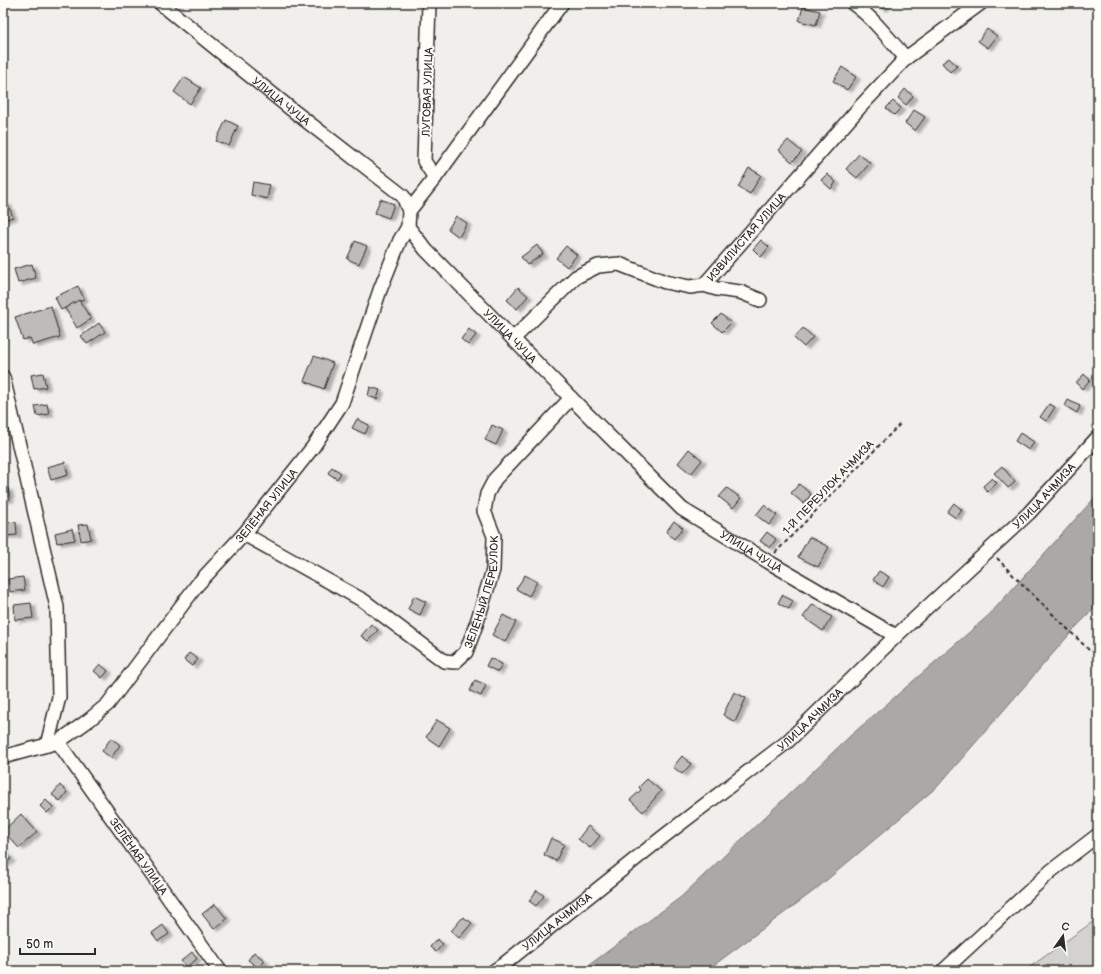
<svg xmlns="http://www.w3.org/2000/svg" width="1101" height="974" font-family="'Balsamiq Sans',sans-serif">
	<defs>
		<filter id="shadow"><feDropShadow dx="4.5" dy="2.5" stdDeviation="1" flood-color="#0004"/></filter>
	</defs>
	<rect width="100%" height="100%" fill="#f0efeb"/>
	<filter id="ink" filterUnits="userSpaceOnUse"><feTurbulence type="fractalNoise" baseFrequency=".025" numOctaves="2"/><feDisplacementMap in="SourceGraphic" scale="8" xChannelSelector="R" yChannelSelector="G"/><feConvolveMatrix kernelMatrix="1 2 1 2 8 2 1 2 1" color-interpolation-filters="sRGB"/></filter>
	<g filter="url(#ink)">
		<polygon fill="#d3d2cf" stroke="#7f7e7d" points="1098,918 1098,971 1026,971 1030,967"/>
		<polygon fill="#aaa9a7" stroke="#777775" points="1098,494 1098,605 1075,628 938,786 815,890 706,971 581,971 681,897 850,736 989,615"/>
		<g fill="#bdbcb8" stroke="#2b2b2b" filter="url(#shadow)">
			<polygon points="874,3 888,3 883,9"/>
			<polygon points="803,7 820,11 816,25 799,21"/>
			<polygon points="987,29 997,36 988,48 978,41"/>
			<polygon points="949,58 957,66 950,72 942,63"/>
			<polygon points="842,67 856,77 847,90 833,81"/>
			<polygon points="184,77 201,88 190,104 174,92"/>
			<polygon points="905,89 913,96 906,105 898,98"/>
			<polygon points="893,101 901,108 894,115 886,108"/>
			<polygon points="914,110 925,117 915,131 905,123"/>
			<polygon points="226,120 238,126 229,146 216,141"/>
			<polygon points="788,140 802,152 792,162 779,150"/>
			<polygon points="859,154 870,163 857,178 846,169"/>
			<polygon points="749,168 761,175 750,194 738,187"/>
			<polygon points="827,174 836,182 831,189 821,180"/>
			<polygon points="253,182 270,185 267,199 251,195"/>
			<polygon points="380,199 394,204 389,218 375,213"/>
			<polygon points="7,203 13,217 3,220 3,204"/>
			<polygon points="456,216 467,223 459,237 448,229"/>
			<polygon points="761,240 769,247 761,257 753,249"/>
			<polygon points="355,241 367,246 359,264 347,259"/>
			<polygon points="537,245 543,254 527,265 521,257"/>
			<polygon points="566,246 577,255 567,267 556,258"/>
			<polygon points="32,264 36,278 18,283 14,269"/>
			<polygon points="78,286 84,299 61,310 55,297"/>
			<polygon points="518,287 528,296 517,309 507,300"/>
			<polygon points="79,300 91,319 77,328 65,308"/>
			<polygon points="51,306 60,337 33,345 30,338 23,340 15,317"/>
			<polygon points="721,314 731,323 722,332 712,323"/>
			<polygon points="99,323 105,332 87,344 81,336"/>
			<polygon points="803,328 813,337 804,347 794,338"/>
			<polygon points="469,329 476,335 468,345 461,339"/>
			<polygon points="314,356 333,363 324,389 304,381"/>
			<polygon points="43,373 46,387 34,389 31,375"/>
			<polygon points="1084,374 1090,380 1082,389 1076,383"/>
			<polygon points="370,387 380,390 377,399 368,396"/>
			<polygon points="1068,400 1080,406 1077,413 1065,406"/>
			<polygon points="47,404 49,414 37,416 35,406"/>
			<polygon points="1049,404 1055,407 1046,421 1040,417"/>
			<polygon points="357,419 369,425 365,434 352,428"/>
			<polygon points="492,425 503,430 496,445 485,440"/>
			<polygon points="1020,433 1034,442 1029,450 1015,441"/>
			<polygon points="689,449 702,460 691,474 678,463"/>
			<polygon points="65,462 68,475 51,480 47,467"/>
			<polygon points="1002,466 1015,482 1008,488 994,473"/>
			<polygon points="332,467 341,473 337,479 328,473"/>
			<polygon points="992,478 997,483 987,492 983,486"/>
			<polygon points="799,484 811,494 804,504 791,493"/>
			<polygon points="8,488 10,499 3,500 3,489"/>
			<polygon points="727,488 741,498 733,508 719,497"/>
			<polygon points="954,503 962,510 956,518 947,512"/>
			<polygon points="764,505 777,515 769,525 756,515"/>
			<polygon points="674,521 683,528 674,539 666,532"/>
			<polygon points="16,522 17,535 3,536 3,523"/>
			<polygon points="88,524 91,539 81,541 78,525"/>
			<polygon points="72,529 75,540 57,543 55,533"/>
			<polygon points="767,532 776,539 770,548 760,541"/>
			<polygon points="809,537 829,547 818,567 798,557"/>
			<polygon points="879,571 889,577 883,587 873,580"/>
			<polygon points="525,575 537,582 529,596 516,589"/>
			<polygon points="23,577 25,590 10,592 8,579"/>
			<polygon points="782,595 793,601 789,609 778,603"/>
			<polygon points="414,596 426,602 420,615 408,609"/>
			<polygon points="31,603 33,618 15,620 14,605"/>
			<polygon points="813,604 832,617 823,631 803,617"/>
			<polygon points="503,615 516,622 505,642 492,635"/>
			<polygon points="371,624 378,630 368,641 361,636"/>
			<polygon points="189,653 198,659 192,666 184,660"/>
			<polygon points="490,658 502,664 498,672 486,666"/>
			<polygon points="100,664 108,671 102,678 94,671"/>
			<polygon points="475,680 486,685 481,696 470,691"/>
			<polygon points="734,692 746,698 735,722 723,715"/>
			<polygon points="437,720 450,728 439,746 426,737"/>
			<polygon points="111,738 120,745 111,758 102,751"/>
			<polygon points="682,756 691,764 682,774 673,767"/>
			<polygon points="647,779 661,791 643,812 630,800 641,790 639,787"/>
			<polygon points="60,785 67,792 60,801 52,795"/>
			<polygon points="46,800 53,807 47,813 40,806"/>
			<polygon points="21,814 37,832 19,848 3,831"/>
			<polygon points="588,826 600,836 590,848 578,839"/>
			<polygon points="551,838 564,844 556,861 544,855"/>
			<polygon points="3,849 11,859 3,865"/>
			<polygon points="537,890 544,896 536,906 529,901"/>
			<polygon points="215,904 227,919 214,929 202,914"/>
			<polygon points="463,917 472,923 459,938 451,931"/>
			<polygon points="163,925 169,934 158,941 152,933"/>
			<polygon points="437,939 443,944 436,952 430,947"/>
			<polygon points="192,952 197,959 186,967 181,961"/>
			<polygon points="254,952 265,961 258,968 248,960"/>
		</g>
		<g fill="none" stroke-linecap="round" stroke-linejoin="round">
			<defs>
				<g id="minor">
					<path id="s1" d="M160 3 291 109 403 196 409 211 408 227 426 250 571 398 682 509 767 561 896 636"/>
					<polyline points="429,3 424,161 435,178"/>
					<path d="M852 3C874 18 889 40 906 58"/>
					<polyline points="409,211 435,178 562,3"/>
					<polyline points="704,285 717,289 740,292 760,300"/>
					<path id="s2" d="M513 339 576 277 598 266 619 264 665 282 690 287 704 285 860 107 906 58 981 3"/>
					<polyline points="3,377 57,607 59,697 47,745"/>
					<path id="s3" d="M244 534 364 601 444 661 455 662 466 652 477 622 493 570 494 536 484 511 487 494 495 479 571 398"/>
					<path id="s4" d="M58 742 220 971"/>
					<path id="s5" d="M3 757 58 742 89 720 108 704 197 585 244 534 313 447 342 403 380 290 400 240 408 227"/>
					<path id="s6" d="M494 971 504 964 663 837 787 742 896 636 1029 513 1098 437"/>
					<polyline points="943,971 1051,871 1098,835"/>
				</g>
			</defs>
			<use href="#minor" stroke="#2b2b2b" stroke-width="16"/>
			<g stroke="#2b2b2b" stroke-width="2" stroke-dasharray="4 3" stroke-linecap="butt">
				<polyline points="775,553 900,424"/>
				<polyline points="997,558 1013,575 1089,650 1098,652"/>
			</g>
			<use href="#minor" stroke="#fdfcf7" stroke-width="13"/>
		</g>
	</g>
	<g text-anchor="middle" stroke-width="4" stroke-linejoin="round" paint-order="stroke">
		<g font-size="11" fill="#2b2b2b" stroke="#fdfcf7">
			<text transform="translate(427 92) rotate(-88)" y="4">ЛУГОВАЯ УЛИЦА</text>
			<text dy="4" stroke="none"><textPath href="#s1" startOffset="156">УЛИЦА ЧУЦА</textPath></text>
			<text dy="4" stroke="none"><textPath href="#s2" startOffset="287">ИЗВИЛИСТАЯ УЛИЦА</textPath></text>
			<text dy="4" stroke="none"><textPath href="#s1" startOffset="492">УЛИЦА ЧУЦА</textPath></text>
			<text transform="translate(828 487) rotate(-46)" y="4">1-Й ПЕРЕУЛОК АЧМИЗА</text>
			<text dy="4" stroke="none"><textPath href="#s6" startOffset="728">УЛИЦА АЧМИЗА</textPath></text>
			<text dy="4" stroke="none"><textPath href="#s5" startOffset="374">ЗЕЛЁНАЯ УЛИЦА</textPath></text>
			<text dy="4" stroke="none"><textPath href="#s1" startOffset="817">УЛИЦА ЧУЦА</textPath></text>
			<text dy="4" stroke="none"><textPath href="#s3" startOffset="326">ЗЕЛЁНЫЙ ПЕРЕУЛОК</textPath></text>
			<text dy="4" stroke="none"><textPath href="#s6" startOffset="404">УЛИЦА АЧМИЗА</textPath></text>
			<text dy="4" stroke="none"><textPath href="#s4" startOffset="140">ЗЕЛЁНАЯ УЛИЦА</textPath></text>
			<text dy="4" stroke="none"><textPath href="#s6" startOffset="80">УЛИЦА АЧМИЗА</textPath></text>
		</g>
	</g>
	<rect width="1101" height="974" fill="none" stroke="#fdfcf7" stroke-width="16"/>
	<rect x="8" y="8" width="1085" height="958" fill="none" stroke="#2b2b2b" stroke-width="1.5" filter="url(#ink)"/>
	<g transform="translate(1063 936) rotate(14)" stroke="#fdfcf7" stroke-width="3" paint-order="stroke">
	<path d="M0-3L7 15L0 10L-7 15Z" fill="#2b2b2b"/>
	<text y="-6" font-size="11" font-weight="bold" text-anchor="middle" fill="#2b2b2b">С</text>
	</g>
	<path d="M20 948v6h75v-6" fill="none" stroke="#2b2b2b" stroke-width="2"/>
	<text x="26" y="948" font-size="12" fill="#2b2b2b" stroke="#fdfcf7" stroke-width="3" paint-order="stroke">50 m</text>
</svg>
